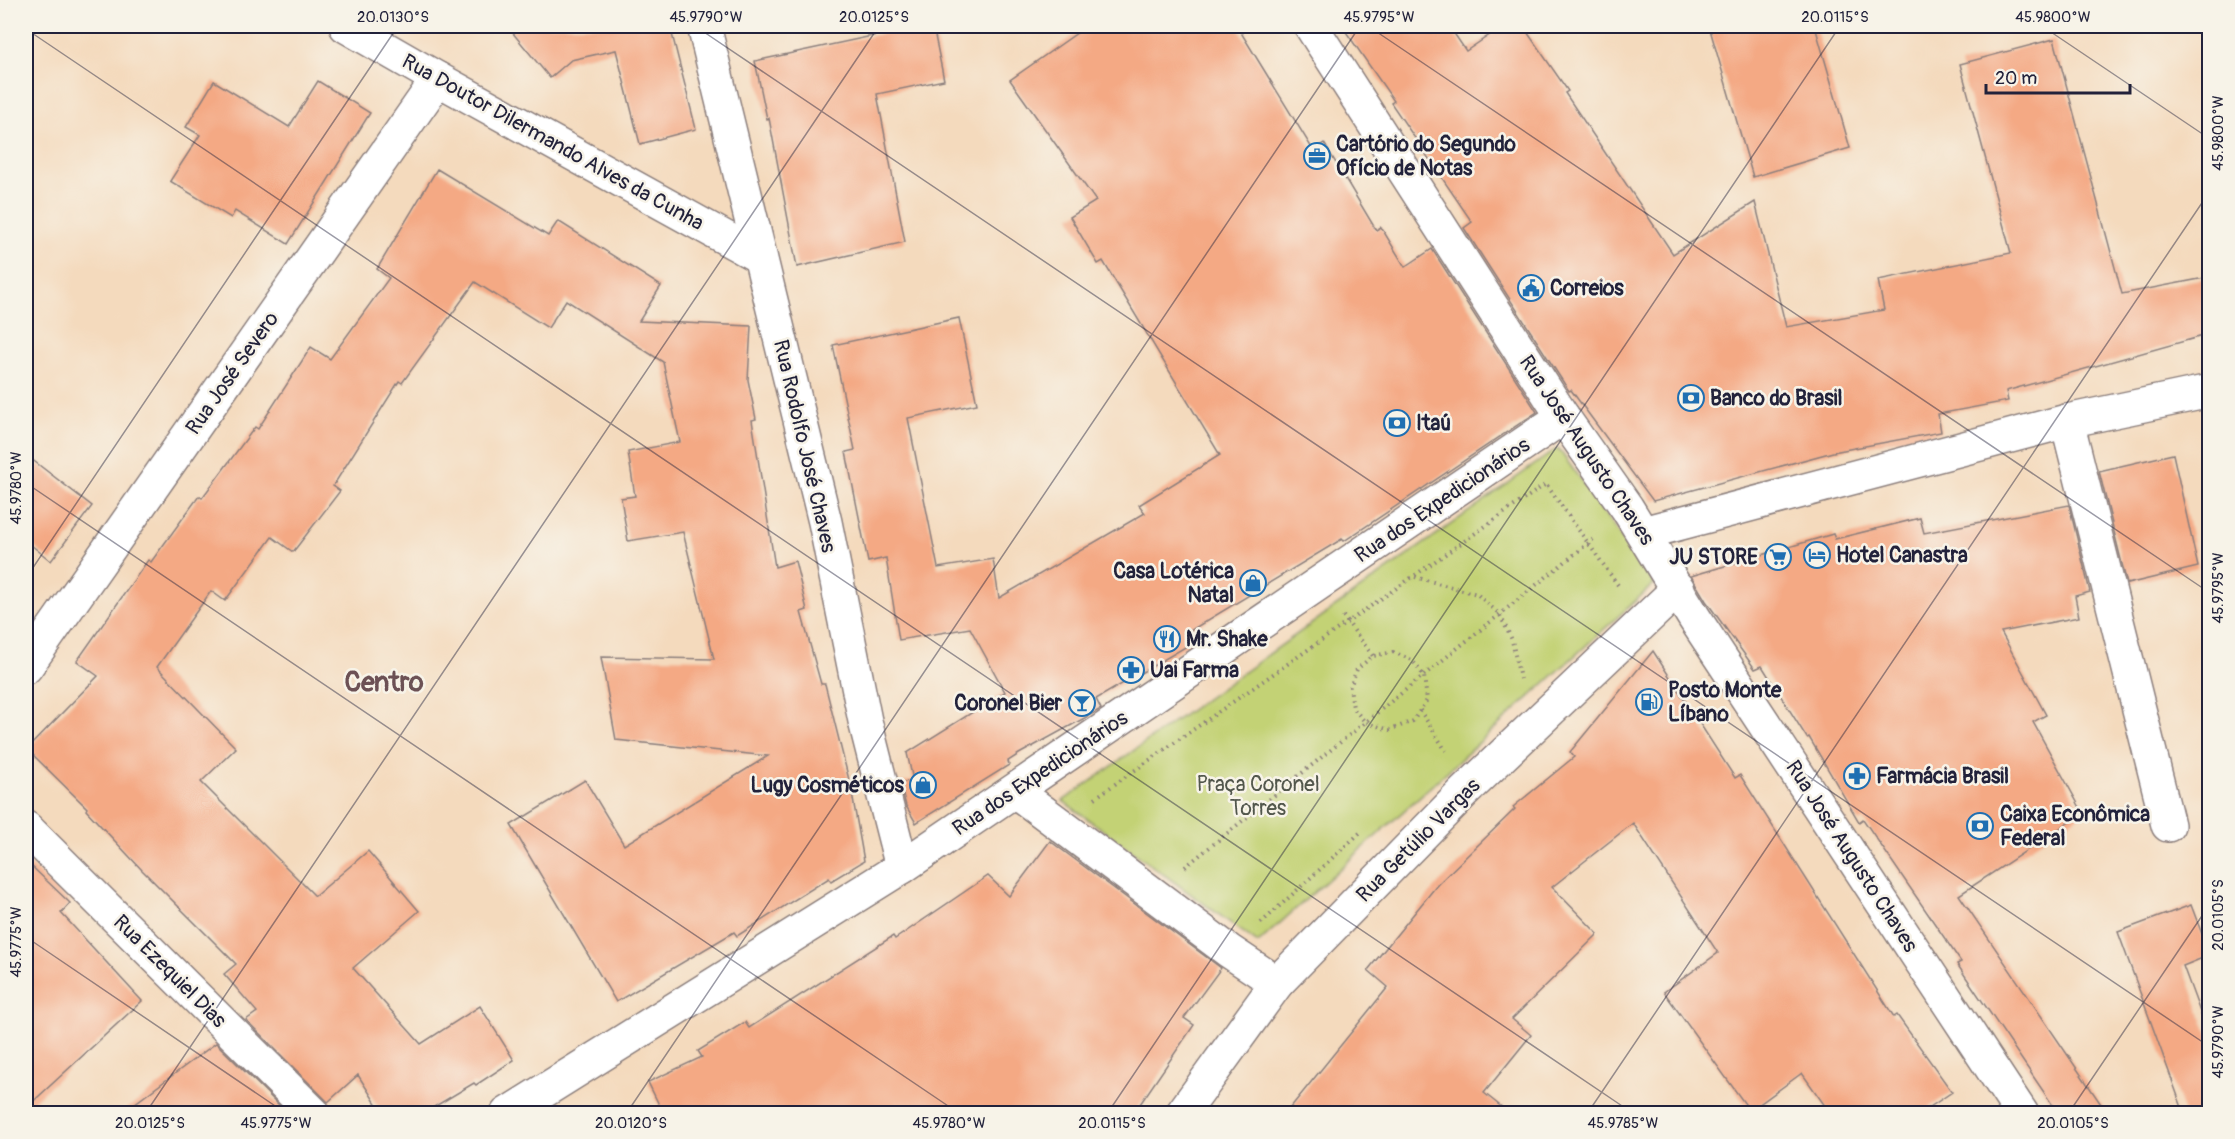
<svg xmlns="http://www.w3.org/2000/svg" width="2235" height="1139" font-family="Pangolin,sans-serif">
	<rect width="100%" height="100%" fill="#f7f3e8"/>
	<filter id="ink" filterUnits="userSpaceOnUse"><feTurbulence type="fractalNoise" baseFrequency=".0167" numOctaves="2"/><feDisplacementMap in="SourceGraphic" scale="12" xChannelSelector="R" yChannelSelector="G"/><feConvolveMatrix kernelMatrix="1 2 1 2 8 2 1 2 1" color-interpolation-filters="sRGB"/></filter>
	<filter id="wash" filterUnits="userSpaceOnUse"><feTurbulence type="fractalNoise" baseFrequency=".008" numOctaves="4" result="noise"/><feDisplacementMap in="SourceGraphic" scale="24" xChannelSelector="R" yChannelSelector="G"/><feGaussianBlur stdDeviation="1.35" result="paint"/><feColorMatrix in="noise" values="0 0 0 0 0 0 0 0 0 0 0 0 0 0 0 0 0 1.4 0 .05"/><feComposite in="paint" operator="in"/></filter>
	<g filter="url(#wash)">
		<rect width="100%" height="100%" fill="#f4dabd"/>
		<polygon fill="#c3d274" stroke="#727a58" stroke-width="1.5" points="1558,448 1654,584 1258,943 1063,801"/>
		<g id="blocks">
			<g fill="#f4a984">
				<polygon points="507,26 670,26 696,129 640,144 616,50 571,60 550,78"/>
				<polygon points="919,26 933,26 944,80 877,94 905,242 797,267 769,118 767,119 755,61"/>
				<polygon points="1087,26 1237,26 1313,150 1324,143 1376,230 1381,227 1405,267 1432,249 1537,412 1344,541 1342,539 1188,632 1194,642 1096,699 1101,709 1019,754 1008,761 1009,765 916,823 906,806 900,783 913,780 907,753 1005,692 970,628 899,640 886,558 868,562 846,452 855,450 833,345 959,318 977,404 908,418 938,568 993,559 999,598 1145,513 1139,505 1220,455 1103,261 1098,264 1070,217 1096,201 1010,80"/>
				<polygon points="1342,26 1449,26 1466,51 1503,26 1523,26 1568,91 1565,93 1673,254 1755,202 1786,327 1884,310 1878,280 2011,253 1960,64 2054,39 2122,294 2210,277 2210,334 2006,391 2008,401 1938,414 1941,432 1833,452 1653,501 1571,390 1569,391 1464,228 1472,222 1391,103 1394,101"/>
				<polygon points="1709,26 1815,26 1850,148 1753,177"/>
				<polygon points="214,81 289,127 318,81 370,113 288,244 235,211 231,218 170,181 200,135 186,127"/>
				<polygon points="437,169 548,236 558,221 661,286 639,321 751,326 748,380 756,419 752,420 775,567 795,561 807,610 801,612 821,684 825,684 851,788 864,861 831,881 829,878 737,936 734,932 616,1002 511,825 585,780 624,845 768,756 616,740 601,657 714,659 683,532 628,541 621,498 635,496 628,452 680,442 663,362 566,300 548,328 475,282 402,383 399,381 333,486 340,491 293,552 272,537 225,601 211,591 157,667 236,748 201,782 315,896 368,851 419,911 353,968 421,1044 480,1006 514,1060 476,1085 474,1083 424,1113 382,1113 358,1075 328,1102 246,1020 257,1012 224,974 236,964 142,870 86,810 87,808 27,749 98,676 77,661 148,560 151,562 199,496 202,498 255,427 258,429 311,347 330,359 389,278 377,269"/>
				<polygon points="2173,454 2198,567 2127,584 2099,471"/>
				<polygon points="26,455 92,506 51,561 26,541"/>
				<polygon points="2069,505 2090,592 2075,596 2079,617 2001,632 2046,715 2033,722 2083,813 1959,895 2107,1113 2058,1113 1957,964 1961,962 1863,819 1859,822 1809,737 1807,738 1762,666 1755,669 1706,601 1691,576 1833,534 1835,539 1920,518 1924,533"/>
				<polygon points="1653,651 1735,778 1740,775 1894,1017 1897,1015 1952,1092 1921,1113 1830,1113 1802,1073 1750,1111 1664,992 1718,953 1633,823 1552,887 1598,934 1512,1019 1531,1035 1484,1093 1509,1113 1286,1113 1388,987 1368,970 1438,884 1515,809 1513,807 1574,757 1570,752"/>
				<polygon points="1050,841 1221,968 1184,1018 1194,1025 1134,1113 663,1113 648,1082 702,1057 698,1051 745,1022 749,1028 893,936 895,939 988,876 1009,896"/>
				<polygon points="26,861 70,903 61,913 142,1001 26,1108"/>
				<polygon points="2191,905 2210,955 2183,966 2210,1039 2210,1113 2184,1113 2118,932"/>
				<polygon points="216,1043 287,1113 122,1113"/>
			</g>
		</g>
	</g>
	<g filter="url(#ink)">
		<use href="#blocks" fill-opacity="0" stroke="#8b7e7c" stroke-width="1.5"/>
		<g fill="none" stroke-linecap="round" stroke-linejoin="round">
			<defs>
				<g id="minor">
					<polyline points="346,26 438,79 760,257"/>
					<polyline points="704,26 825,522 865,721 902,867"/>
					<polyline points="1311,26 1563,417 1627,508 1695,619 2022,1114"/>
					<polyline points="2067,421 2168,825"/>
					<polyline points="1643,533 2067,421 2210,391"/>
					<polyline points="26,667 438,79"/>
					<polyline points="1015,791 1229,951 1277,983"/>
					<polyline points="26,828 314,1114"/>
					<polyline points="507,1114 902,867 1563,417"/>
					<polyline points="1182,1114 1277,983 1463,793 1678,589"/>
				</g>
			</defs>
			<use href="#minor" stroke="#8b7e7c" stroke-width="36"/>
			<g stroke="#8b7e7c" stroke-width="4" stroke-dasharray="1.5 4.5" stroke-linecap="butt">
				<polyline points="1415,577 1477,594 1500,615 1512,640 1520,679"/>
				<polyline points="1343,616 1373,656"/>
				<polygon points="1393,652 1412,660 1424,676 1427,700 1413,721 1390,730 1366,723 1353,708 1350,687 1357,669 1373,656"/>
				<polyline points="1420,710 1446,751"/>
				<polyline points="1095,798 1546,484 1620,588"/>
				<polyline points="1185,867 1596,537"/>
				<polyline points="1261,923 1362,831"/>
			</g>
			<use href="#minor" stroke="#fff" stroke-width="33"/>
		</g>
	</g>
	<path fill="none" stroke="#22223b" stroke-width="1.5" stroke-opacity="0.45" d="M695 26 2210 1047M1368 26 2210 593M2042 26 2210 139M26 29 1634 1114M26 483 960 1114M26 578 398 26M26 937 287 1114M145 1114 879 26M626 1114 1360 26M1107 1114 1840 26M1587 1114 2210 191M2068 1114 2210 904"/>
	<defs>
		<symbol id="office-ring" viewBox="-11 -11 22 22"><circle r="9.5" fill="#f7f3e8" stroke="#1f6fb2" stroke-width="1.5"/><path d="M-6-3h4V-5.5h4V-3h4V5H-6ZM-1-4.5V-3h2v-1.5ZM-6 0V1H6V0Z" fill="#1f6fb2"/></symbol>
		<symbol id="civic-ring" viewBox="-11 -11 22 22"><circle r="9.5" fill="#f7f3e8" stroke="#1f6fb2" stroke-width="1.5"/><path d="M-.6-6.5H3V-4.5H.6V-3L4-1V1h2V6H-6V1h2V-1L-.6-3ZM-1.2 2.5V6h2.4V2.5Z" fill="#1f6fb2"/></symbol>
		<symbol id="bank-ring" viewBox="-11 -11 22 22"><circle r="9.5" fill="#f7f3e8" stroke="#1f6fb2" stroke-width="1.5"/><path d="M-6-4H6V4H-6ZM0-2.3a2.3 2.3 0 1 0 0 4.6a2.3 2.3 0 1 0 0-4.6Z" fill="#1f6fb2"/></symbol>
		<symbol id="hotel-ring" viewBox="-11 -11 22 22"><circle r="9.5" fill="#f7f3e8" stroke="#1f6fb2" stroke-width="1.5"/><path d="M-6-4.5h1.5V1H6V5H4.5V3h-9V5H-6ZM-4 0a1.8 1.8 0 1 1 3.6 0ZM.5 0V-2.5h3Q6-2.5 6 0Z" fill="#1f6fb2"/></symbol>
		<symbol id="supermarket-ring" viewBox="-11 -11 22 22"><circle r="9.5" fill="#f7f3e8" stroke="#1f6fb2" stroke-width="1.5"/><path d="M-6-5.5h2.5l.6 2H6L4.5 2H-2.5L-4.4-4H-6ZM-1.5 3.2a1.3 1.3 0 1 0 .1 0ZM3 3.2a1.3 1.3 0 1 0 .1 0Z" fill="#1f6fb2"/></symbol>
		<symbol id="shop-ring" viewBox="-11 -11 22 22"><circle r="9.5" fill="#f7f3e8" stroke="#1f6fb2" stroke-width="1.5"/><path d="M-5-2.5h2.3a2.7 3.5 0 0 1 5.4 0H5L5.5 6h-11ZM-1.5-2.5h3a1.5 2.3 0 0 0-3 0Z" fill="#1f6fb2"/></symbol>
		<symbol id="restaurant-ring" viewBox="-11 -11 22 22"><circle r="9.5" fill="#f7f3e8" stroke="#1f6fb2" stroke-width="1.5"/><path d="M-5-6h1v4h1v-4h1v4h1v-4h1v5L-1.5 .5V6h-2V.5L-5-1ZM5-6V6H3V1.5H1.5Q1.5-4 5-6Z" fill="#1f6fb2"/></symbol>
		<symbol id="pharmacy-ring" viewBox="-11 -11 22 22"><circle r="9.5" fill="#f7f3e8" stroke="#1f6fb2" stroke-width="1.5"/><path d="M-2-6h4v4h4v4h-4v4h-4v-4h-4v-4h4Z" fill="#1f6fb2"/></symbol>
		<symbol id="fuel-ring" viewBox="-11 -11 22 22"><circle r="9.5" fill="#f7f3e8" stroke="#1f6fb2" stroke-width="1.5"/><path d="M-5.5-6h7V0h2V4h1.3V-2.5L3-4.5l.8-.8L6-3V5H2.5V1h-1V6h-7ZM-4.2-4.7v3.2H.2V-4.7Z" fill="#1f6fb2"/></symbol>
		<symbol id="bar-ring" viewBox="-11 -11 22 22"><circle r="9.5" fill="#f7f3e8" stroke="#1f6fb2" stroke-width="1.5"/><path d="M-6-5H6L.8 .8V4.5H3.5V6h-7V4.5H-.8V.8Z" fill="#1f6fb2"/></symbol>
	</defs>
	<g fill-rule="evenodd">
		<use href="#office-ring" x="1302" y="141" width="30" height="30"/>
		<use href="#civic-ring" x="1516" y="273" width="30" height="30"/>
		<use href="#bank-ring" x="1676" y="383" width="30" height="30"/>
		<use href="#bank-ring" x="1382" y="408" width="30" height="30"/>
		<use href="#hotel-ring" x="1802" y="540" width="30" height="30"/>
		<use href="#supermarket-ring" x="1763" y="542" width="30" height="30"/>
		<use href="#shop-ring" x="1238" y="568" width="30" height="30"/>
		<use href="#restaurant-ring" x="1152" y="624" width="30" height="30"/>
		<use href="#pharmacy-ring" x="1116" y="655" width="30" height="30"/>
		<use href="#fuel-ring" x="1634" y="687" width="30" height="30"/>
		<use href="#bar-ring" x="1067" y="688" width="30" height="30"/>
		<use href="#pharmacy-ring" x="1842" y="761" width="30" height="30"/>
		<use href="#shop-ring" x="908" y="770" width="30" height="30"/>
		<use href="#bank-ring" x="1965" y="811" width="30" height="30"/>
	</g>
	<g text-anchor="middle" stroke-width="5" stroke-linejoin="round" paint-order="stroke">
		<g font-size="21" fill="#22223b" stroke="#f7f3e8">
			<text transform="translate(553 142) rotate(29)" y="7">Rua Doutor Dilermando Alves da Cunha</text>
			<text transform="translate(232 373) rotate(-55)" y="7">Rua José Severo</text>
			<text transform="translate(805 446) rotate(77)" y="7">Rua Rodolfo José Chaves</text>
			<text transform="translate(1587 450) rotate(56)" y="7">Rua José Augusto Chaves</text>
			<text transform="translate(1442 500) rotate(-34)" y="7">Rua dos Expedicionários</text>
			<text transform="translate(1040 773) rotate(-34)" y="7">Rua dos Expedicionários</text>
			<text transform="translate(1418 840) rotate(-45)" y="7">Rua Getúlio Vargas</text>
			<text transform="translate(1852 856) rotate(57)" y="7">Rua José Augusto Chaves</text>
			<text transform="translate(170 971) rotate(45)" y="7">Rua Ezequiel Dias</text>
		</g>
		<g font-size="21" font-weight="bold" fill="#22223b" stroke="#f7f3e8" text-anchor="start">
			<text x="1336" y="151">Cartório do Segundo<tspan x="1336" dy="24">Ofício de Notas</tspan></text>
			<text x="1550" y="295">Correios</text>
			<text x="1710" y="405">Banco do Brasil</text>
			<text x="1416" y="430">Itaú</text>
			<text x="1836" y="562">Hotel Canastra</text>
			<text x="1758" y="564" text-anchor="end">JU STORE</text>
			<text x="1234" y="578" text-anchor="end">Casa Lotérica<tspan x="1234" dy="24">Natal</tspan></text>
			<text x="1186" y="646">Mr. Shake</text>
			<text x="1150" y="677">Uai Farma</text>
			<text x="1668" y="697">Posto Monte<tspan x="1668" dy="24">Líbano</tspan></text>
			<text x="1062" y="710" text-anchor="end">Coronel Bier</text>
			<text x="1876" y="783">Farmácia Brasil</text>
			<text x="904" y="792" text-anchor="end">Lugy Cosméticos</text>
			<text x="2000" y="821">Caixa Econômica<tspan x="2000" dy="24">Federal</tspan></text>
		</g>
		<g font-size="21" fill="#52574c" stroke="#f7f3e8">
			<text x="1258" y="791">Praça Coronel<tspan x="1258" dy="24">Torres</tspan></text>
		</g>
		<g font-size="27" font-weight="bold" fill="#6c5155" stroke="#f7f3e8">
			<text x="384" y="691">Centro</text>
		</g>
	</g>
	<rect width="2235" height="1139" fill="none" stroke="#f7f3e8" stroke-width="66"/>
	<path d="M1986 84v9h144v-9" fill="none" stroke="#22223b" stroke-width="3"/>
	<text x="1995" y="84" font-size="18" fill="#22223b" stroke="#f7f3e8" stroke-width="4.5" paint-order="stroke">20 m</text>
	<rect x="33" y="33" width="2169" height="1073" fill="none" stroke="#22223b" stroke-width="2"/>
	<g font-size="15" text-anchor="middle" fill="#22223b">
		<text x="393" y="22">20.0130°S</text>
		<text x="706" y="22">45.9790°W</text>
		<text x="874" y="22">20.0125°S</text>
		<text x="1379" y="22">45.9795°W</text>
		<text x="1835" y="22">20.0115°S</text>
		<text x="2053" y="22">45.9800°W</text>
		<text transform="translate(2218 133) rotate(-90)" y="5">45.9800°W</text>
		<text transform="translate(16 488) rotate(-90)" y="5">45.9780°W</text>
		<text transform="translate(2218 588) rotate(-90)" y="5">45.9795°W</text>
		<text transform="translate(2218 915) rotate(-90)" y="5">20.0105°S</text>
		<text transform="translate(16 942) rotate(-90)" y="5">45.9775°W</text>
		<text transform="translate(2218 1042) rotate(-90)" y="5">45.9790°W</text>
		<text x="150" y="1128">20.0125°S</text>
		<text x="276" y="1128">45.9775°W</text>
		<text x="631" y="1128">20.0120°S</text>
		<text x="949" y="1128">45.9780°W</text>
		<text x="1112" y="1128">20.0115°S</text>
		<text x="1623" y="1128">45.9785°W</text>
		<text x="2073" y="1128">20.0105°S</text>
	</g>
</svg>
